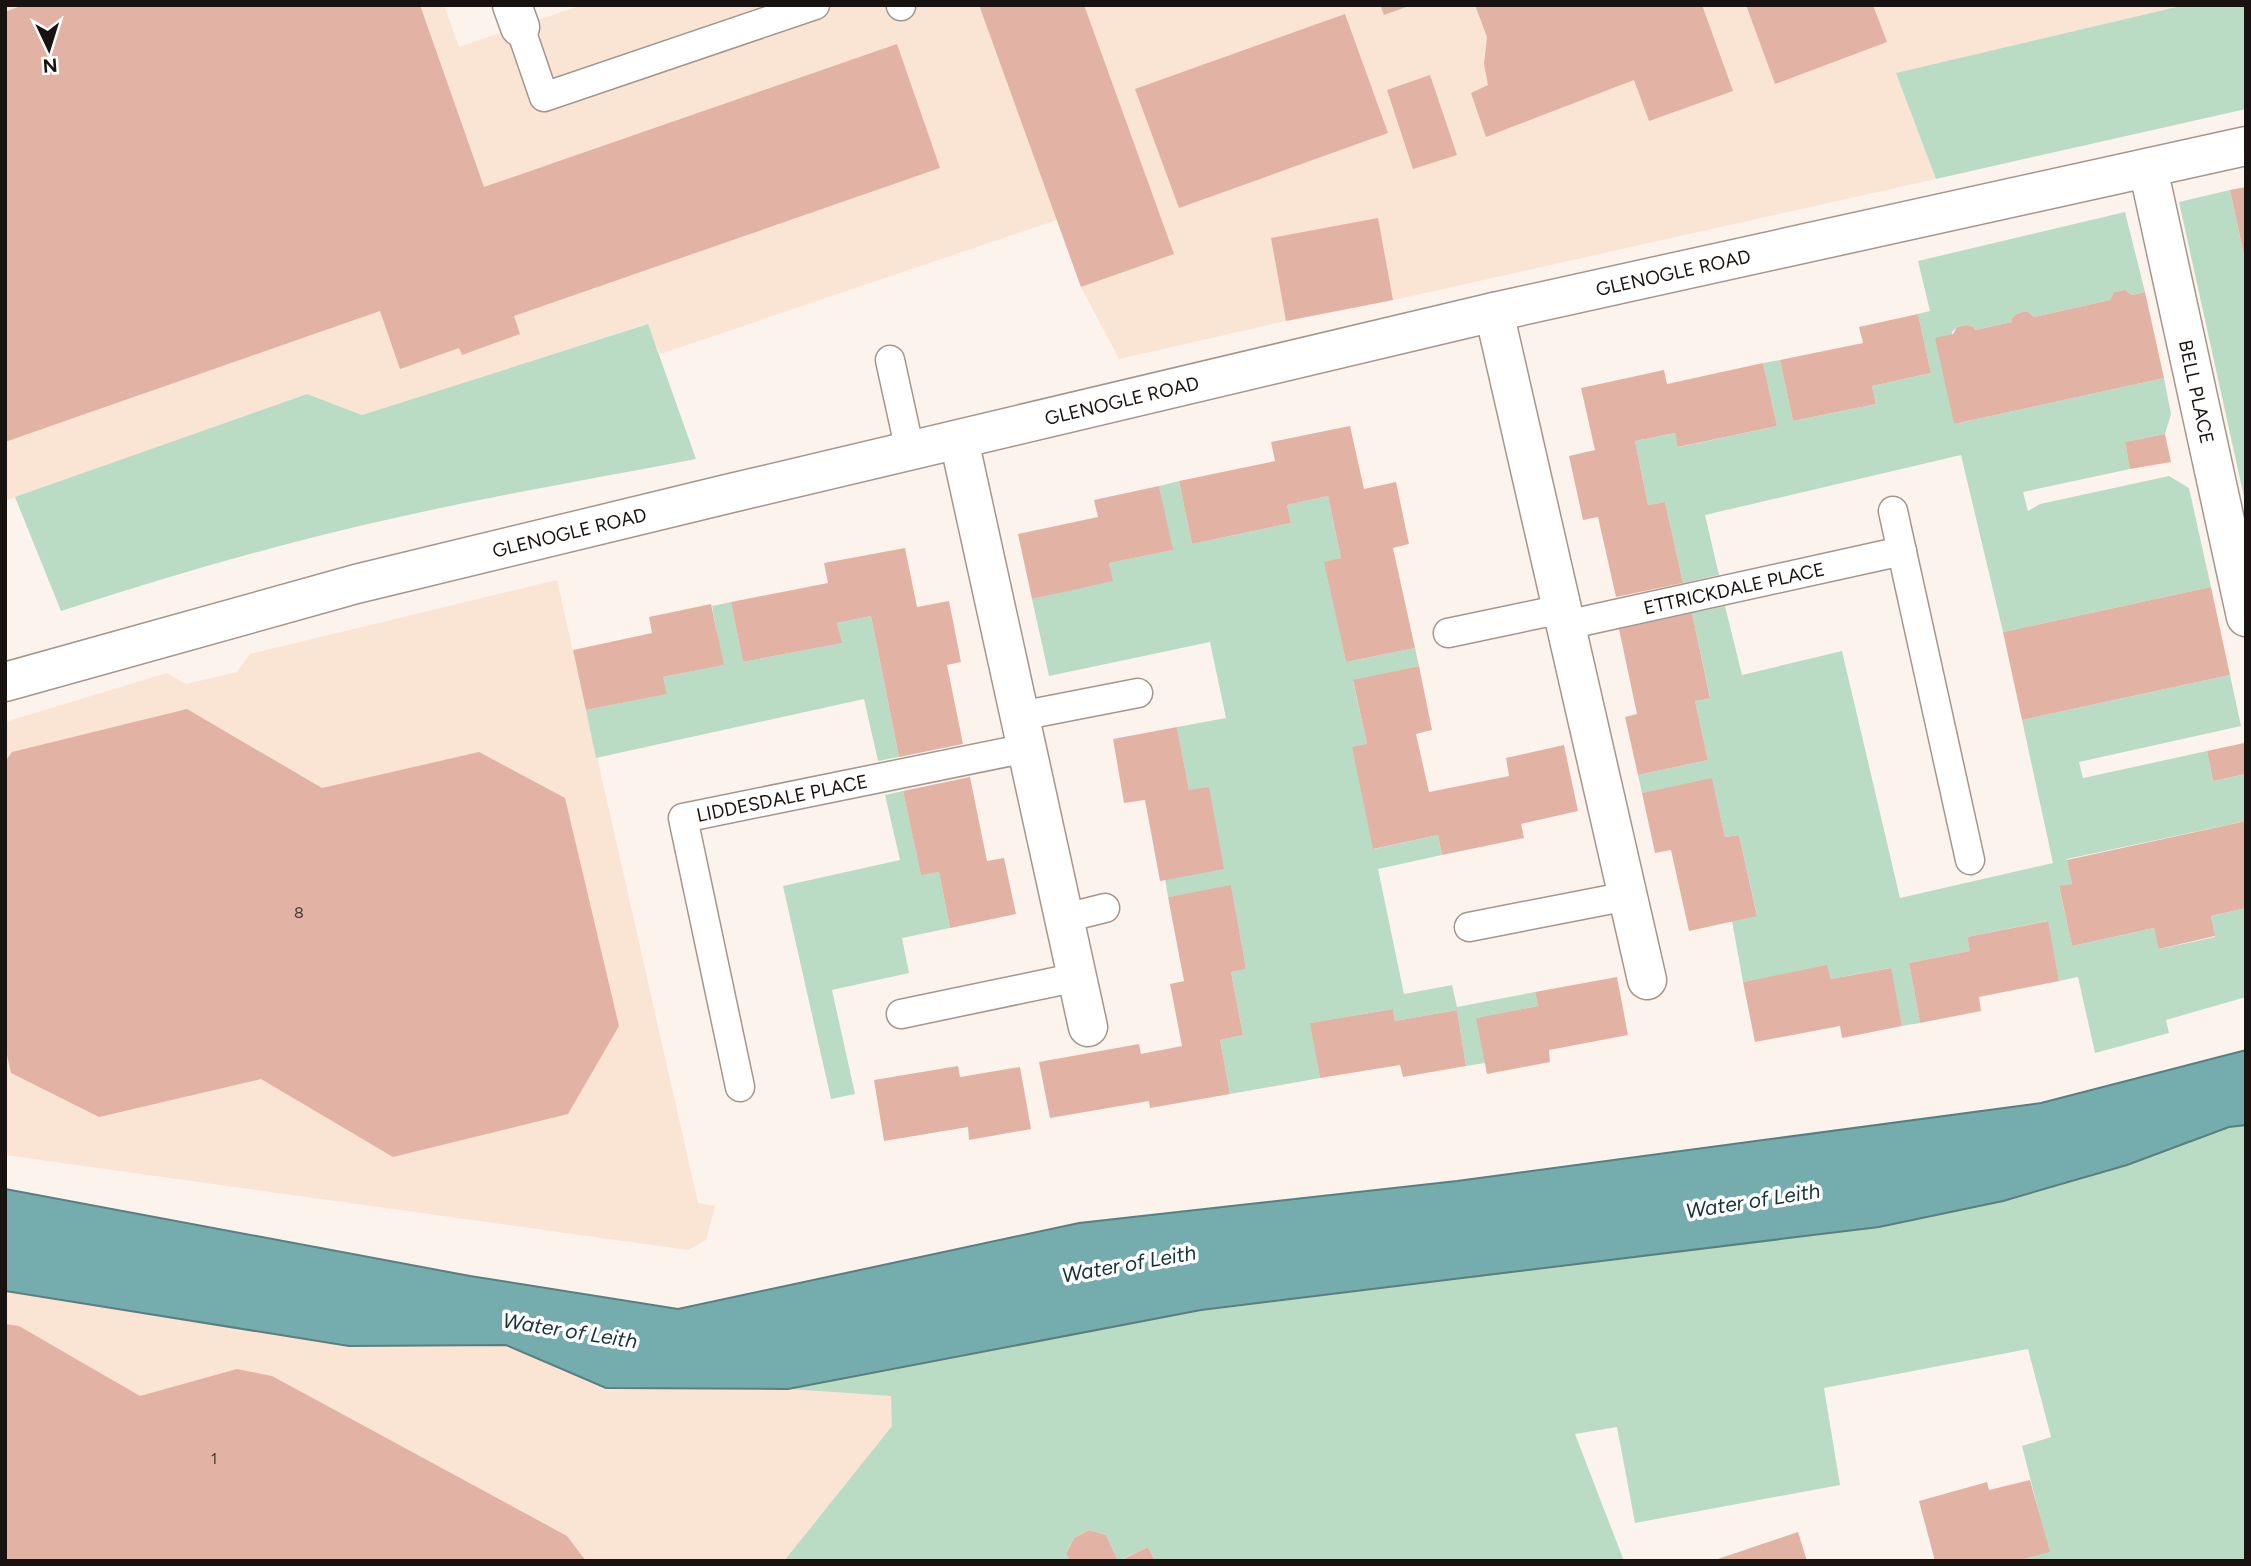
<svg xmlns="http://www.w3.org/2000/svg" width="2251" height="1566" font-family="Figtree,sans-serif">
	<rect width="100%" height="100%" fill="#fdf3ed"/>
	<g fill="#fae4d4">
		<polygon points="5,5 444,5 459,47 582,5 2185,5 1897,73 1936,179 1394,300 1286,321 1119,359 1081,287 1057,220 660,354 647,324 362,415 307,394 5,501"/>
		<polygon points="557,580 698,1203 715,1206 706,1240 688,1250 5,1155 5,722 167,673 186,684 237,672 250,654"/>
		<polygon points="5,1291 349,1346 506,1345 606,1388 788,1389 892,1396 892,1426 784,1561 5,1561"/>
	</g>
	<g fill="#bbdcc4">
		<polygon points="2185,5 2246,5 2246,109 1936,179 1896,73"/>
		<polygon points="2230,190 2246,265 2246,506 2179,202"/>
		<polygon points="2125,212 2145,292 2132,295 2125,290 2114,292 2110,300 2034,317 2027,311 2016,314 2011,319 2012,322 1975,330 1974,327 1967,325 1957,327 1952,332 1954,424 2164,378 2171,414 2165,434 2125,442 2130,469 2023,492 2028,511 2040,504 2169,476 2189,488 2211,587 2003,632 1961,455 1705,515 1719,575 1683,583 1665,502 1648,505 1635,441 1675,433 1679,447 1777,426 1763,363 1780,360 1793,421 1876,404 1872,386 1931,373 1918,314 1930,311 1918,261"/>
		<path d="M648 324 696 459C597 478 497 495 399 517 285 542 172 575 61 611L15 497 307 394 362 415Z"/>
		<polygon points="1179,481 1192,544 1291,523 1287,505 1328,496 1341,558 1325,563 1346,662 1415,648 1419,666 1353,681 1367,744 1374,849 1438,835 1442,855 1378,869 1404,994 1452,985 1457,1007 1535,992 1538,1006 1477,1018 1485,1063 1466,1066 1457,1010 1395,1021 1393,1009 1311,1023 1320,1078 1230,1094 1220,1040 1243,1035 1231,972 1246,969 1231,886 1168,897 1165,879 1189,790 1177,727 1226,718 1210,642 1049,676 1032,599 1112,580 1109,563 1172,550 1159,486"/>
		<polygon points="731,602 743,662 841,643 837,623 871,616 899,757 878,761 864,699 596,758 586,710 666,694 663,677 723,665 712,606"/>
		<polygon points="1725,606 1742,675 1842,651 1900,898 2053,863 2022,720 2230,675 2241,726 2079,762 2083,778 2207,751 2213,781 2246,774 2246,821 2067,859 2072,884 2059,887 2072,946 2154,928 2160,949 2215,937 2211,916 2246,908 2246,997 2166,1020 2169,1033 2095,1053 2078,977 2059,981 2047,921 1967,937 1970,951 1909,963 1920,1023 1902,1026 1890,968 1831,979 1827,966 1743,982 1732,921 1757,915 1739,835 1725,837 1712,779 1642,793 1638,775 1708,760 1695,701 1710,697 1692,613"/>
		<polygon points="903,791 921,874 939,872 950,928 902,938 909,973 832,990 855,1094 831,1099 783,886 900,860 885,795"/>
		<polygon points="2246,1125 2246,1561 2017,1561 2049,1552 2022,1446 2051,1437 2028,1349 1824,1388 1840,1485 1635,1523 1617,1427 1575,1434 1624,1561 1155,1561 1148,1547 1118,1561 1106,1535 1089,1530 1074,1538 1066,1554 1070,1561 784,1561 892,1426 891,1396 788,1389 1201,1310 1879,1227 2003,1201 2127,1165 2229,1127"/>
	</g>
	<polygon fill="#75adae" stroke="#597f7f" stroke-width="2" points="2246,1050 2246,1125 2229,1127 2127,1165 2003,1201 1879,1227 1201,1310 788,1389 606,1388 506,1345 349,1346 5,1291 5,1189 470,1276 678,1309 1079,1223 1457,1181 2041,1103"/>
	<g fill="#e2b3a4">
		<polygon points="23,5 420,5 484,187 897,44 940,168 514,316 520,334 462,355 459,348 400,369 380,311 5,442 5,12"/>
		<polygon points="979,5 1084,5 1174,254 1081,287"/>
		<polygon points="1380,5 1409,5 1409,6 1384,15"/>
		<polygon points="1475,5 1702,5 1733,91 1649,121 1634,80 1486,137 1471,93 1488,85 1484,64 1487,37"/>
		<polygon points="1746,5 1873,5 1887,42 1775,84"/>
		<polygon points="1345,14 1388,133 1179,208 1135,89"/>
		<polygon points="1430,75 1457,155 1413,169 1387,90"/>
		<polygon points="2246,187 2246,260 2245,260 2230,190"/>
		<polygon points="1378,218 1393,300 1286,321 1271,238"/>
		<polygon points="2125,290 2132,295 2145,292 2164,378 1954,424 1935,338 1953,334 1957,327 1967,325 1974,327 1975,330 2012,322 2011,319 2016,314 2027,311 2034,317 2110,300 2114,292"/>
		<polygon points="1918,314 1931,373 1872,386 1876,404 1793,421 1780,360 1863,343 1859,327"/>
		<polygon points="1763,363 1777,426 1678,447 1675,433 1635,441 1648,505 1665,502 1683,583 1616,597 1598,517 1583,520 1569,456 1595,450 1581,388 1664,370 1667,384"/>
		<polygon points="1350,426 1364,489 1396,482 1409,544 1393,548 1415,648 1346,662 1324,562 1341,558 1328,496 1287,505 1291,523 1192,544 1179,481 1275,461 1271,442"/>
		<polygon points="2165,434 2171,462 2130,469 2125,442"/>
		<polygon points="1159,486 1173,550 1109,563 1113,581 1032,599 1018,534 1098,517 1094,500"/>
		<polygon points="905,548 917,607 949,601 961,662 947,665 963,744 899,757 871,616 837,623 842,643 743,662 731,602 828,583 824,563"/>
		<polygon points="2211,587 2230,675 2022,720 2003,632"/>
		<polygon points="711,604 724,665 663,677 667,694 586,710 573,650 652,633 649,617"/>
		<polygon points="1692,613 1710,698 1695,701 1708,760 1638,775 1625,717 1637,714 1619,629"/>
		<polygon points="1419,666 1432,730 1416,734 1429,792 1509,776 1506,758 1564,745 1578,811 1521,824 1524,838 1442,855 1438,835 1373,849 1352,747 1367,744 1353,680"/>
		<polygon points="187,709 322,788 479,752 565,798 619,1026 568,1114 393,1157 261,1079 99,1117 11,1073 5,1046 5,762 12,752"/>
		<polygon points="1177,727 1189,790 1209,787 1224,869 1160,881 1145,800 1124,803 1113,739"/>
		<polygon points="2244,743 2246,774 2213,781 2207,751"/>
		<polygon points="970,777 987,861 1004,858 1016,914 950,928 939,872 921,875 903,791"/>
		<polygon points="1712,778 1725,837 1739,835 1757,916 1689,931 1671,850 1655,853 1642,793"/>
		<polygon points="2246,821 2246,908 2211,916 2215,936 2159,949 2154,928 2072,946 2059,886 2072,884 2067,860"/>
		<polygon points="1231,885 1246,969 1231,972 1243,1035 1220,1040 1230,1094 1150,1108 1149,1101 1050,1118 1039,1062 1139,1044 1141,1054 1182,1046 1170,984 1184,981 1168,897"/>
		<polygon points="2048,921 2059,981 1979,997 1981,1011 1920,1023 1909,963 1970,951 1967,937"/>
		<polygon points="1827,965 1831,979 1891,968 1902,1026 1842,1038 1840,1026 1755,1042 1743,982"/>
		<polygon points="1617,977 1628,1035 1549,1050 1550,1062 1487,1074 1476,1018 1538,1006 1535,992"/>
		<polygon points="1393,1009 1395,1021 1457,1010 1466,1066 1403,1077 1400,1065 1320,1078 1310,1023"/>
		<polygon points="958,1066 960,1077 1020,1067 1031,1129 969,1140 968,1127 884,1141 874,1080"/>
		<polygon points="5,1324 19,1326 140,1396 237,1369 272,1376 567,1536 586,1561 5,1561"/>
		<polygon points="2030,1480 2050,1552 2017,1561 1935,1561 1919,1501 1987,1482 1989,1490"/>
		<polygon points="1089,1530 1106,1535 1118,1561 1070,1561 1066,1554 1074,1538"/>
		<polygon points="1798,1532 1807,1561 1715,1561 1715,1560"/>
		<polygon points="1148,1547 1155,1561 1119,1561"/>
	</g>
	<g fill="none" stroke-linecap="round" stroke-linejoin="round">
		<defs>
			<g id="service">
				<polyline points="901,5 901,6"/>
				<polyline points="520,27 544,97 815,5"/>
				<polyline points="890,360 910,451"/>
				<polyline points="1893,511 1970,860"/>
				<path id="s1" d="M1566 625 1902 551"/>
				<polyline points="1448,633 1562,609"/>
				<polyline points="1020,716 1138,693"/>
				<polyline points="1065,918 1105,908"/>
				<polyline points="1469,927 1628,896"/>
				<polyline points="901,1014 1078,977"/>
				<path id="s2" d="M740 1087 683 818 1027 748"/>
			</g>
			<g id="minor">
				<polyline points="512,5 520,27"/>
				<path id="s3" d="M2148 168 2246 617"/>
				<polyline points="1494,312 1647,980"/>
				<polyline points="959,440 1088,1027"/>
				<path id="s4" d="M5 682 356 584 727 494 1494 312 2246 146"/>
			</g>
		</defs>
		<use href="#service" stroke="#a4968c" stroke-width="31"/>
		<use href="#minor" stroke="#a4968c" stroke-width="41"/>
		<use href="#service" stroke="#fff" stroke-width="28"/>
		<use href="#minor" stroke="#fff" stroke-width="38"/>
	</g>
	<g text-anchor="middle" stroke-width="7" stroke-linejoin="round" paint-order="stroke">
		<g font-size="16" fill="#4a3b35">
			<text x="299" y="918">8</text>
			<text x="214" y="1464">1</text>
		</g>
		<g font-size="19" fill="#181310" stroke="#fff">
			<text dy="7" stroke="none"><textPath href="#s4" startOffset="1718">GLENOGLE ROAD</textPath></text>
			<text dy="7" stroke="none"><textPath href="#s3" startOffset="229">BELL PLACE</textPath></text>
			<text dy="7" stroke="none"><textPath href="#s4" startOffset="1152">GLENOGLE ROAD</textPath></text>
			<text dy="7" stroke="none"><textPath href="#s4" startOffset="584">GLENOGLE ROAD</textPath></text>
			<text dy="7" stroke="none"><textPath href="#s1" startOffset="172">ETTRICKDALE PLACE</textPath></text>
			<text dy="7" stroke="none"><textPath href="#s2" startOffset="376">LIDDESDALE PLACE</textPath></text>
		</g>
		<g font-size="21" font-style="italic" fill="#163334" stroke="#fff">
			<text transform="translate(1753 1201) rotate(-9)" y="7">Water of Leith</text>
			<text transform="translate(1129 1264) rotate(-10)" y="7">Water of Leith</text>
			<text transform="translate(570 1331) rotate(9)" y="7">Water of Leith</text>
		</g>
	</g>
	<rect width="2251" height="1566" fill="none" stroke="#181310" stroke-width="14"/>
	<g transform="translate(49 49) rotate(176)" stroke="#ffffff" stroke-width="5" paint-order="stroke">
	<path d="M0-5L12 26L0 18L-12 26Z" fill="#181310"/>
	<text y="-10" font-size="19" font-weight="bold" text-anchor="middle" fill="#181310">N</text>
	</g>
</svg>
